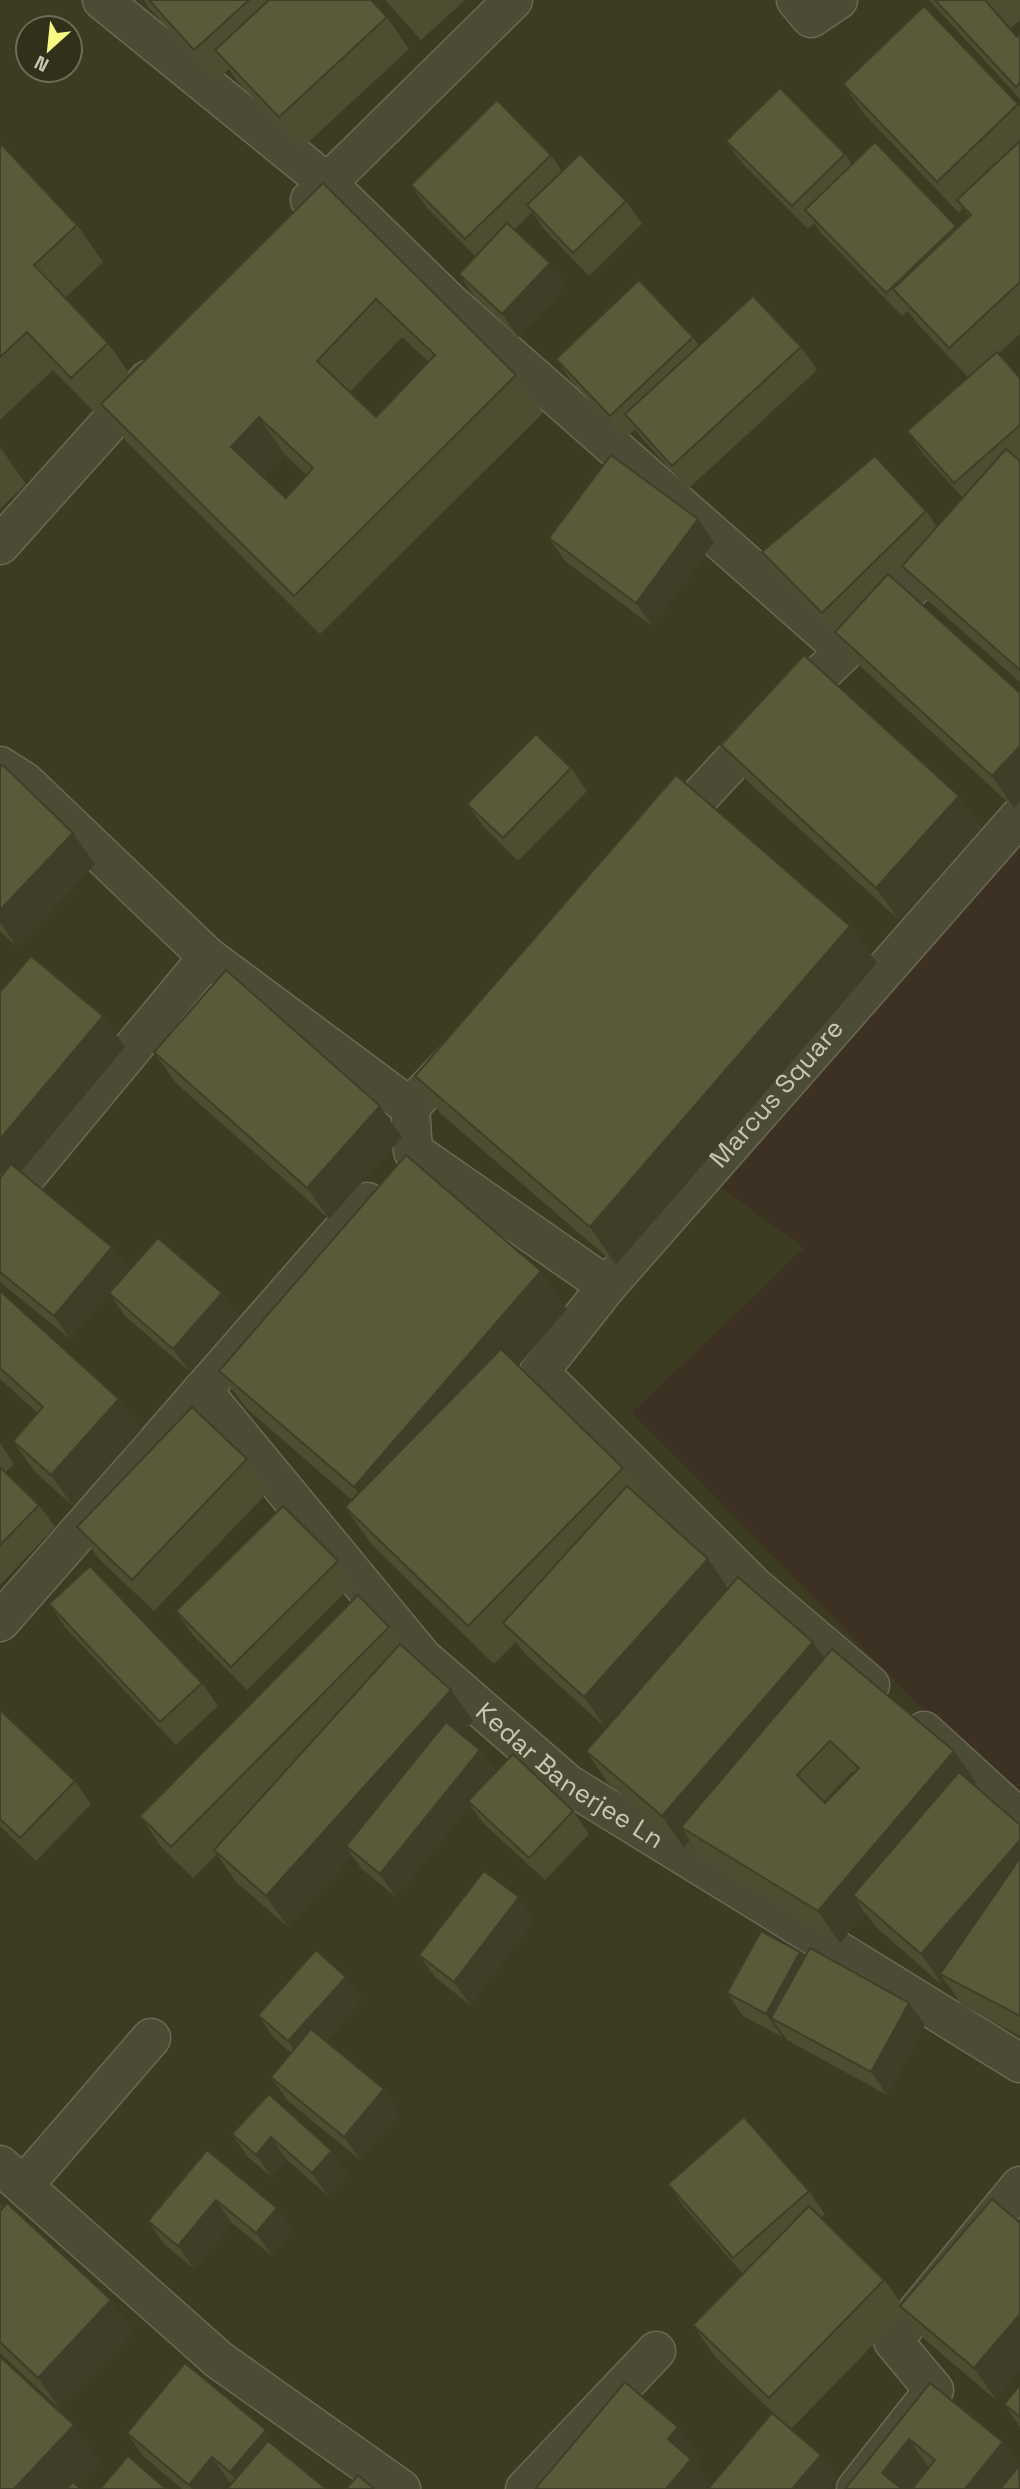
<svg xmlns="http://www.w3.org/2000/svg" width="1020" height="2489" font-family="'Space Grotesk',sans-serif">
	<rect width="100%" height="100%" fill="#3c3c22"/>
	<polygon fill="#3d3124" points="1020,834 1020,1808 632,1413 804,1248 713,1182"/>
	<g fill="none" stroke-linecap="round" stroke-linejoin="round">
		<defs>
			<g id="minor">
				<polyline points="102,0 326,182 449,302 844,650"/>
				<polyline points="796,0 811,18 838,0"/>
				<polyline points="310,200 513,0"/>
				<polyline points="0,545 148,380"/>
				<polyline points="0,766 25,782 208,957 410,1107 413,1151 607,1286"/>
				<polyline points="665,834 757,735 1020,484"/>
				<polyline points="410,1107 462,1052"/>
				<polyline points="0,1208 208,957"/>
				<path id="s1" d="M202 1390 423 1658 568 1784 1020 2063"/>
				<polyline points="0,1622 367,1202"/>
				<path id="s2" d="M870 1685 754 1586 539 1372 607 1286 1020 816"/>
				<polyline points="924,1731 1020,1819"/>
				<polyline points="0,2165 219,2360 401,2489"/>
				<polyline points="24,2185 151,2038"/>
				<polyline points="525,2489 656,2351"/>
				<polyline points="856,2489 934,2390 893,2341 1020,2186"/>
			</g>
		</defs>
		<use href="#minor" stroke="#6a6a54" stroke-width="41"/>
		<use href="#minor" stroke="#4c4c36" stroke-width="38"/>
	</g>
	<g fill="#4d4d32" fill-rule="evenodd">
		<polygon points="144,0 371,0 387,17 409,49 301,149 237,81 229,69 216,81 149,8"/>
		<polygon points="385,0 465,0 421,40"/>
		<polygon points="929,0 1020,0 1020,20 1010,29 1017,37 1020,34 1020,99"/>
		<polygon points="843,84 1018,104 1020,107 1020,334 998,354 1020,378 1020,682 924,597 905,570 895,580 1020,693 1020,801 1014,808 857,663 838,635 778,575 762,552 926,511 937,527 963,498 923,454 907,431 968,377 915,321 908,311 902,316 821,233 814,223 808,229 742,163 726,141 845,154 852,165 956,226 958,228 969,217 963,208 959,213 865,115"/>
		<path d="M0 143 77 225 103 262 65 298 108 343 130 375 323 183 516 375 543 413 320 634 127 442 105 409 98 416 53 370 0 420ZM402 337 429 362 376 417 350 392ZM285 455 307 475 286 498 264 477Z"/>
		<polygon points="551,155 562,171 626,201 642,224 589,276 543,228 532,212 514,230 566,286 518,337 475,297 459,274 476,257 427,208 411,185"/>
		<polygon points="693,337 699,346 801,347 817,370 688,489 641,437 635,429 626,438 572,382 556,359"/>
		<polygon points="0,447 26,484 0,509"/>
		<polygon points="698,519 714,542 652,626 565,561 549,538"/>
		<polygon points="721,745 959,796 981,828 898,919 743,777"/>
		<polygon points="0,765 73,833 95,864 17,947 0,931"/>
		<polygon points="571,768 587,791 518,861 483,826 467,804"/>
		<polygon points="850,926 877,963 616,1265 441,1114 415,1076"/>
		<polygon points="0,992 125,1047 21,1172 112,1247 128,1270 70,1339 0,1282"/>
		<polygon points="154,1052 402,1137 329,1219 176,1083"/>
		<polygon points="0,1291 119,1399 141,1430 73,1506 35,1472 13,1441 38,1413 0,1379"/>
		<polygon points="109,1293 222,1293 238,1316 189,1371 125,1316"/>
		<path d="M567 1309 518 1366 623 1468 649 1506 728 1588 954 1751 976 1782 974 1785 1020 1825V2036L962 2005 946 1982 943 1986 875 1926 865 1913 840 1943 703 1858 690 1840 684 1848 608 1783 586 1751 606 1728 525 1654 516 1642 494 1664 372 1545 345 1507 352 1500 246 1408 219 1371ZM852 1772 854 1774 825 1803 824 1801Z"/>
		<polygon points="0,1443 14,1464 6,1472 39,1505 55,1527 0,1585"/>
		<polygon points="247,1459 269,1491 154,1611 99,1559 77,1527"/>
		<polygon points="338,1561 354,1584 247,1690 192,1634 176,1611"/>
		<polygon points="49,1604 202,1683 218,1706 176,1745 65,1627"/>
		<polygon points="389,1627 403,1646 451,1690 473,1721 461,1734 480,1750 496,1772 573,1811 589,1834 545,1880 484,1824 470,1805 396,1897 362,1869 352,1856 288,1927 236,1882 217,1854 193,1878 162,1848 140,1816"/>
		<polygon points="0,1710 75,1781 91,1804 36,1861 0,1826"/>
		<polygon points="534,1920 470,2005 435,1977 419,1955"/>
		<polygon points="727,1993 925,2025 887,2095 787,2040 783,2034 782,2037 743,2016"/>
		<polygon points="362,1999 325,2041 400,2112 360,2160 287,2100 271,2077 291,2053 274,2038 258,2015"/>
		<polygon points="269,2094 348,2174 328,2196 287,2160 272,2177 248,2157 232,2134"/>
		<polygon points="207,2150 293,2230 272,2256 232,2223 194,2269 164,2244 148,2221"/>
		<polygon points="668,2184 809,2191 825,2214 821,2218 884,2280 902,2304 1020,2223 1020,2371 996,2400 922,2337 905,2312 791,2429 821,2455 837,2477 827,2489 535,2489 678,2427 700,2458 695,2464 710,2486 787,2426 715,2357 693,2325 743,2274 684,2207"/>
		<polygon points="0,2204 3,2208 133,2332 60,2409 0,2353"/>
		<polygon points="930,2383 1003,2442 1020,2466 845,2489"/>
		<polygon points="1020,2385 1020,2427 1004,2404"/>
		<polygon points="127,2433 281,2451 326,2489 227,2489 232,2483 228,2480 221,2489 182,2489 143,2456"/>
	</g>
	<g fill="#3f3f29">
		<polygon points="550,263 566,286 518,337 502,314"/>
		<polygon points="259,417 285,455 257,484 231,447"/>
		<polygon points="698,519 714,542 652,626 636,603"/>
		<polygon points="1020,746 1020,801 1014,808 992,776"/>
		<polygon points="959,796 981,828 898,919 876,888"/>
		<polygon points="73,833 95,864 17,947 0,922 0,910"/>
		<polygon points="850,926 877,963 616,1265 590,1227"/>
		<polygon points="103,1016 125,1047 9,1186 0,1173 0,1139"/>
		<polygon points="380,1106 402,1137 329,1219 307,1188"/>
		<polygon points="112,1247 128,1270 70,1339 54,1316"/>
		<polygon points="541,1271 567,1309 381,1525 354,1487"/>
		<polygon points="222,1293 238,1316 189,1371 173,1349"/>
		<polygon points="119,1399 141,1430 73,1506 51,1475"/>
		<polygon points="708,1559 730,1591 606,1728 584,1697"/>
		<polygon points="813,1642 835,1674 681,1827 690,1840 684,1848 662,1816"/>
		<polygon points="451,1690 473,1721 354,1853 346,1846 352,1856 288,1927 266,1896"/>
		<polygon points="480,1750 496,1773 468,1801 470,1805 396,1897 380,1874"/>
		<polygon points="954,1751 976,1782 869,1909 853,1895 865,1913 840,1943 818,1911"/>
		<polygon points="1020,1840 1020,1897 940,1974 946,1982 943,1986 921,1954"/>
		<polygon points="519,1897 534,1920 470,2005 454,1982"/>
		<polygon points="800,1952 816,1974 771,2018 783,2034 782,2037 766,2014"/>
		<polygon points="346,1977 362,1999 304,2064 288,2041"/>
		<polygon points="909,2003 925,2025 887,2095 871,2072"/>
		<polygon points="384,2089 400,2112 360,2160 344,2137"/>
		<polygon points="271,2137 287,2160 272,2177 256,2155"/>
		<polygon points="332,2151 348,2174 328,2196 312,2173"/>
		<polygon points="216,2200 232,2223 194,2269 178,2246"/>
		<polygon points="277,2208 293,2230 272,2256 256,2233"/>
		<polygon points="111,2300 133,2332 60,2409 38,2378"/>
		<polygon points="1020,2314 1020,2371 996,2400 974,2368"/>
		<polygon points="74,2425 100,2463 76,2489 14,2489"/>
		<polygon points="678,2427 700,2458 695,2464 712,2489 666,2489 668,2439"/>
		<polygon points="266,2430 282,2452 242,2489 230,2472"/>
		<polygon points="909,2439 931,2471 917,2489 893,2489 882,2473"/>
		<polygon points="1003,2442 1020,2466 1013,2489 965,2489"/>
		<polygon points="821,2455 837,2477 827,2489 792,2489"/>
		<polygon points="212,2457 228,2480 221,2489 192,2489 189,2485"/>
	</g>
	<g fill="#5a5a3a" stroke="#3f3f29" stroke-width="2" fill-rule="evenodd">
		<polygon points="149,0 249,0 194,50"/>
		<polygon points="269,0 371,0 387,17 279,117 215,50"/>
		<polygon points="935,0 985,0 1017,37 1020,34 1020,83 1016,87"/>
		<polygon points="924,6 1018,104 937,182 843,84"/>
		<polygon points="780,88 845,154 792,206 726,141"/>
		<polygon points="497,100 551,155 465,239 411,185"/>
		<polygon points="1020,141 1020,282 949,348 893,289 971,215 957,200"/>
		<polygon points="875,142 956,226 886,293 805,210"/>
		<polygon points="0,143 77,225 34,265 108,343 71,378 27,332 0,357"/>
		<polygon points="580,154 626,201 573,253 527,205"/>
		<path d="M323 183 516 375 294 596 101 404ZM376 299 435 355 376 417 317 361ZM259 417 313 468 286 498 231 447Z"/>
		<polygon points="507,223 550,263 502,314 459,274"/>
		<polygon points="639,280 693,337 610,416 556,359"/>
		<polygon points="753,296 801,347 672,466 625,414"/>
		<polygon points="997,352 1020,378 1020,425 954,483 907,431"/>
		<polygon points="1006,449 1020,461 1020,670 902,566"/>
		<polygon points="611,455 698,519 636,603 549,538"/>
		<polygon points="875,456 926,511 822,613 762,552"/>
		<polygon points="888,574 1020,693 1020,746 992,776 835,632"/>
		<polygon points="804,655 959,796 876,888 721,745"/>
		<polygon points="536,734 571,768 503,838 467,804"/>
		<polygon points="0,765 5,767 73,833 0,910"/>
		<polygon points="676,775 850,926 590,1227 415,1076"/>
		<polygon points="31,956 103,1016 0,1139 0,992"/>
		<polygon points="226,970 380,1106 307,1188 154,1052"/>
		<polygon points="406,1155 541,1271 354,1487 219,1371"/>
		<polygon points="11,1164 112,1247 54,1316 0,1272 0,1178"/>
		<polygon points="158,1238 222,1293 173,1349 109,1293"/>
		<polygon points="0,1291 119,1399 51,1475 13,1441 43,1407 0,1368"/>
		<polygon points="501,1349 623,1468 468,1626 345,1507"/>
		<polygon points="192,1407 247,1459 132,1580 77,1527"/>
		<polygon points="0,1467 39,1505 0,1545"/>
		<polygon points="627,1486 708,1559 584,1697 503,1623"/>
		<polygon points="283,1506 338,1561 231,1667 176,1611"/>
		<polygon points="90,1566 202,1683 160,1722 49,1604"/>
		<polygon points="738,1577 813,1642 662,1816 586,1751"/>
		<polygon points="358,1595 389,1627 171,1847 140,1816"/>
		<polygon points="400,1644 451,1690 266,1896 214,1850"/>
		<path d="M832 1649 954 1751 818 1911 681 1827ZM830 1741 859 1768 825 1803 797 1775Z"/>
		<polygon points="0,1710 75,1781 20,1838 0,1819"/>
		<polygon points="446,1722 480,1750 380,1874 346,1846"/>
		<polygon points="513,1754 573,1811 529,1858 468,1801"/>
		<polygon points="959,1772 1020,1825 1020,1840 921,1954 853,1895"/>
		<polygon points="1020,1858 1020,2016 940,1974"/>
		<polygon points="484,1871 519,1897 454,1982 419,1955"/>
		<polygon points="761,1931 800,1952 766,2014 727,1993"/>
		<polygon points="810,1948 909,2003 871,2072 771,2018"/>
		<polygon points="316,1950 346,1977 288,2041 258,2015"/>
		<polygon points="311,2029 384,2089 344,2137 271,2077"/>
		<polygon points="269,2094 332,2151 312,2173 271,2137 256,2155 232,2134"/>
		<polygon points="744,2117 809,2191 733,2258 668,2184"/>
		<polygon points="207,2150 277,2208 256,2233 216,2200 178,2246 148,2221"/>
		<polygon points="992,2199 1020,2223 1020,2314 974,2368 900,2306"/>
		<polygon points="7,2203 111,2300 38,2378 0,2342 0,2211"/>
		<polygon points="809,2206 884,2280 769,2398 693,2325"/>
		<polygon points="0,2357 74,2425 14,2489 0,2489"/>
		<polygon points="185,2363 266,2430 230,2472 212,2457 189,2485 127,2433"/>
		<polygon points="625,2382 678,2427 668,2439 691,2459 666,2489 535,2489"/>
		<polygon points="930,2383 1003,2442 965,2489 912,2489 935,2460 909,2439 882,2473 902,2489 845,2489"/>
		<polygon points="1020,2385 1020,2417 1004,2404"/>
		<polygon points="772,2413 821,2455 792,2489 708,2489"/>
		<polygon points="268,2441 325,2488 325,2489 227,2489"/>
		<polygon points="128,2456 166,2489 100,2489"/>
		<polygon points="1019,2466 1020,2489 1000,2489"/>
		<polygon points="358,2475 374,2489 346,2489"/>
		<polygon points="73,2482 81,2489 66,2489"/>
	</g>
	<g text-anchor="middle" stroke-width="7" stroke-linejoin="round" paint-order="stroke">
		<g font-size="26" fill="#c7c8b1" stroke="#31311b">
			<text dy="9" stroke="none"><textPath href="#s2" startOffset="822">Marcus Square</textPath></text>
			<text dy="9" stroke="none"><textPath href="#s1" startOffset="536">Kedar Banerjee Ln</textPath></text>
		</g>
	</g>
	<g transform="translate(49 49) rotate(207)"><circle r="33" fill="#31311b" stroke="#6d6d57" stroke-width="2"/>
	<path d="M0-5L12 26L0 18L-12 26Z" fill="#f7fb82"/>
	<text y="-10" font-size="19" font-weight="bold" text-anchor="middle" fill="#c7c8b1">N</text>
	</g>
</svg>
